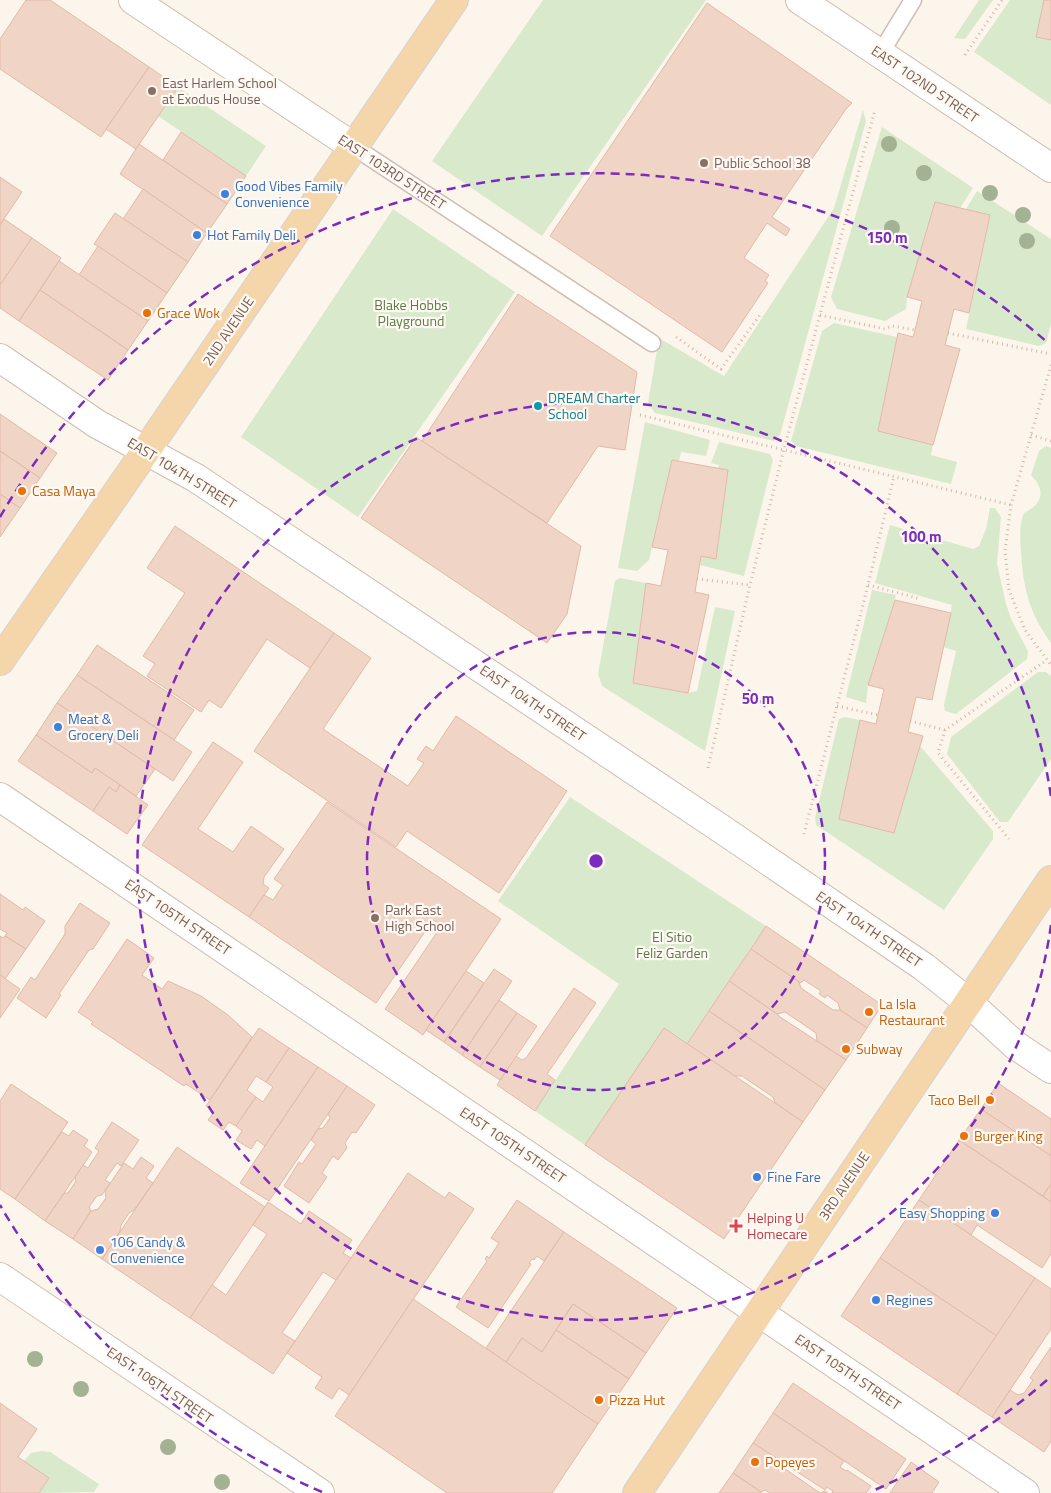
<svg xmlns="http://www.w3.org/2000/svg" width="1051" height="1493" font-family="'Titillium Web',sans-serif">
	<rect width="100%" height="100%" fill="#fcf5ec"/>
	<g fill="#d9e9cb">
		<polygon points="543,0 706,0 542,236 432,161"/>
		<polygon points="979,0 993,0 965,39 954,38"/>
		<polygon points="1010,0 1044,0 1036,36 1051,40 1051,105 974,52"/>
		<polygon points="178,87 266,146 246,176 158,116"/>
		<polygon points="863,110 866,121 780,435 774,441 655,413 648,403 659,338 724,376 834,208"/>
		<polygon points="882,127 973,188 960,208 935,202 907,297 906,309 885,321 837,309 831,297"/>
		<polygon points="977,191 1051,239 1051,324 1046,343 1039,346 966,329 990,215 966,209"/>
		<polygon points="393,209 515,292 358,517 241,437"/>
		<polygon points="834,323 897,337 878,431 933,445 931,455 957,462 951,484 796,446 791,441 822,331"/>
		<polygon points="645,422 710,440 706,456 681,452 679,461 672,460 649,560 637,571 618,568"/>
		<polygon points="719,442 770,454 773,460 744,576 700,565 701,556 716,558 728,470 718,468 719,465 711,463"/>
		<path d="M1046 446 1051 448V643C1029 612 1023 588 1021 551 1020 538 1019 525 1024 513 1043 504 1046 490 1031 475L1039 451Z"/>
		<polygon points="990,508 995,508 1001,517 997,564 1006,604 1012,621 1028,651 1027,659 956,714 945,711 944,705 956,651 943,647 952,605 875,583 890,525 973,549 979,546 986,529"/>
		<polygon points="620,578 646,583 633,683 688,693 697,691 715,607 735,611 705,751 602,686 598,674 615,581"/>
		<polygon points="872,590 896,595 868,685 866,703 846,697"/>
		<polygon points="1038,672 1046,672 1051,676 1051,759 1008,822 1000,822 947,754 951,737"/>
		<polygon points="845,717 860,720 839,819 894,833 920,746 993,831 993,839 944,910 816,825 815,818 839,719"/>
		<polygon points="570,797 766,926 687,1044 664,1029 585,1145 535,1111 619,984 498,901"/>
		<polygon points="42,1451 50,1452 99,1484 94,1492 39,1493 49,1478 24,1461 31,1453"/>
	</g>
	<g fill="#f0d4c5" stroke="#e1baa7">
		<polygon points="26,0 50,0 149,67 101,137 0,69 0,39"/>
		<polygon points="1044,0 1051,0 1051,40 1036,37"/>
		<polygon points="707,3 852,103 846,109 772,217 790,229 786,236 767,223 744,258 769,275 765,281 768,283 722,352 550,236"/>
		<polygon points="149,67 178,87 136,149 106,129"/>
		<polygon points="181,132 246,176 227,204 163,160"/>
		<polygon points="139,144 227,204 207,233 120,174"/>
		<polygon points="0,177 22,192 0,225"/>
		<polygon points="143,189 207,233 188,262 123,219"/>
		<polygon points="935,202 990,215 969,313 954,309 945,345 960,349 933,445 878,431 898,333 913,337 915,330 922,301 907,297"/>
		<polygon points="115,213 188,262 167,293 94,244"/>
		<polygon points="4,219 32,238 0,285 0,225"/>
		<polygon points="32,238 61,258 19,321 0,308 0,285"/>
		<polygon points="98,246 167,293 148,321 79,275"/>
		<polygon points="59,261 148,321 128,350 40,290"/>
		<polygon points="40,290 128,350 108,380 19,321"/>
		<polygon points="518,294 637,372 625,450 598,446 547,523 422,441"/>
		<polygon points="0,414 57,453 40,478 0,451"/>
		<polygon points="416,437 581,546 567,614 547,643 361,518"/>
		<polygon points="0,451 40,478 20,508 0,494"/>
		<polygon points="672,460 728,470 716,559 701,556 695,592 709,595 688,693 633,683 646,583 661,586 668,550 652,547"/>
		<polygon points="0,494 20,508 0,537"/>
		<polygon points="175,526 334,633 310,668 267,639 221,708 209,700 201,712 147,676 155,664 143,656 185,593 147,568"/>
		<polygon points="895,600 951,613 932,700 916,697 908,732 923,736 894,833 839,819 860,720 876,724 878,715 884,689 868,685"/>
		<polygon points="334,633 371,658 323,729 408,786 424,763 417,759 426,746 433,751 456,716 567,791 499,893 407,831 396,847 254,751"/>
		<polygon points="97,645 194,710 174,740 77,675"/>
		<polygon points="77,675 192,752 173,781 57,703"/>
		<polygon points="57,703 155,769 136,796 95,768 92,773 36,735"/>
		<polygon points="36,735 92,773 95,768 120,785 116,792 109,787 93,811 18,761"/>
		<polygon points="213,742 243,762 198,829 233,852 251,826 284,849 264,877 263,884 269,888 249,917 142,845"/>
		<polygon points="120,785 148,805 127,834 93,811 109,787 116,792"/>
		<polygon points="327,802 501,919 423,1035 385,1009 442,925 433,920 376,1003 249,917 264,895 273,900 283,885 274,879"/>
		<polygon points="0,894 23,910 25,907 45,921 26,949 5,936 7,933 0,929"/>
		<polygon points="80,903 110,923 93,949 89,950 59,994 61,995 46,1018 17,998 31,977 35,980 65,934 65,926"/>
		<polygon points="766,926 882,1005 867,1028 840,1010 838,1003 827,995 825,998 819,994 821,991 804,980 801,983 751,949"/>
		<polygon points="0,936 3,938 5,936 26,949 5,979 0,975"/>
		<polygon points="127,939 154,958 142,975 162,989 168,981 201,996 228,1015 252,1037 210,1100 186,1084 184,1086 91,1024 93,1022 78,1012"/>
		<polygon points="751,949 799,982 801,988 833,1010 840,1010 867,1028 846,1060 817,1041 816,1033 785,1012 777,1014 729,981"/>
		<polygon points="494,969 512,981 462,1055 444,1042"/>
		<polygon points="466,971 484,983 444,1042 426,1030"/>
		<polygon points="0,975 20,989 0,1018"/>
		<polygon points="729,981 777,1014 780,1017 846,1060 825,1090 709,1011"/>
		<polygon points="574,988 596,1003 547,1074 555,1080 535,1111 497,1085 516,1056 522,1060 526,1058"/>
		<polygon points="499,1000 517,1013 480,1067 462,1055"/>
		<polygon points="709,1011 825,1090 803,1122 775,1103 773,1097 742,1076 735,1076 687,1044"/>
		<polygon points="517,1013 537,1026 500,1080 480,1067"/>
		<polygon points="259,1028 289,1048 266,1082 256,1076 247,1090 256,1097 236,1126 229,1122 223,1130 208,1120 214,1112 206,1106"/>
		<polygon points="664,1028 803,1122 724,1239 585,1145"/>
		<polygon points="289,1048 318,1067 265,1146 257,1140 251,1149 236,1140 242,1131 236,1126 256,1097 263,1102 273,1087 266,1082"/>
		<polygon points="318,1067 347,1086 269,1201 240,1183"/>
		<polygon points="998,1083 1051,1119 1051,1156 981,1109"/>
		<polygon points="11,1084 68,1122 15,1199 0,1189 0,1101"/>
		<polygon points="347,1086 375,1105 356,1133 352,1132 345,1143 347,1148 338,1160 333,1156 322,1173 327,1177 309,1203 284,1186 299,1162 302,1164 316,1144 311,1140 318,1129 323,1128 330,1118 328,1114"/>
		<polygon points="981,1109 1051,1156 1051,1184 1043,1196 959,1140"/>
		<polygon points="112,1122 139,1140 121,1166 117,1163 105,1180 110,1183 102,1195 97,1196 89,1207 91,1211 73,1239 45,1221 64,1193 68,1193 76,1181 75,1177 83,1165 88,1168 99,1151 95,1148"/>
		<polygon points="73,1130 88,1140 84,1146 92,1152 45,1221 15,1199 62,1132 69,1136"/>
		<polygon points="959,1140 1051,1202 1051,1254 1042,1268 977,1225 971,1235 919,1200"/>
		<polygon points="177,1147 265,1207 190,1318 102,1259"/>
		<polygon points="141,1157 154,1166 146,1178 153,1183 134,1210 129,1213 121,1225 120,1231 102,1259 73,1239 91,1211 98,1209 106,1198 105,1191 124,1163 133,1169"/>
		<polygon points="408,1173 445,1198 449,1192 474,1209 349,1395 339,1388 332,1399 315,1388 322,1377 287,1353"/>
		<polygon points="1051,1184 1051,1202 1043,1196"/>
		<polygon points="517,1200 564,1232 544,1261 537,1256 534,1260 532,1259 529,1263 531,1264 488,1328 456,1307 487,1261 485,1259 487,1256 489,1258 499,1243 491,1238"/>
		<polygon points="919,1200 1035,1278 997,1336 880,1258"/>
		<polygon points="268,1202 301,1224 309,1211 352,1240 343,1253 351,1258 336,1280 323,1272 282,1333 295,1341 273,1374 190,1318 212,1285 226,1295 267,1234 253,1225"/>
		<polygon points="564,1232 677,1308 646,1353 573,1304 542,1352 522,1338 506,1362 486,1348"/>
		<polygon points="880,1258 997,1336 957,1394 841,1316"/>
		<polygon points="1035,1278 1051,1289 1051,1329 992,1417 957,1394"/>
		<polygon points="413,1299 598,1424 552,1493 447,1493 335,1416"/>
		<polygon points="573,1304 646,1353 629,1379 556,1330"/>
		<polygon points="556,1330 629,1379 598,1424 506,1362 522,1338 542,1352"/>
		<polygon points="1051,1347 1051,1441 1044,1452 992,1417 1010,1390 1018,1395 1024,1393 1033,1380 1030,1378"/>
		<polygon points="793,1383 906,1459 886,1489 773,1413"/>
		<polygon points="0,1403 37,1429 18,1457 49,1478 39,1493 0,1493"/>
		<polygon points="773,1413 844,1461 840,1467 846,1471 847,1470 871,1486 866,1493 832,1493 833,1491 827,1487 825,1490 753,1443"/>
		<polygon points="753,1443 781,1461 781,1466 820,1493 825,1491 828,1493 770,1493 765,1490 761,1492 733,1473"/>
		<polygon points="911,1462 939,1482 932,1493 890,1493"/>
		<polygon points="733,1473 761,1492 761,1493 719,1493"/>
	</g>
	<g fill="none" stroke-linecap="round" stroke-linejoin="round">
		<defs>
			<g id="lane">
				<polyline points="880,54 913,0"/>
				<polyline points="354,147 652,343"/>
			</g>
			<g id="street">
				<polyline points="133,0 354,147"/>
				<polyline points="800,0 1051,168"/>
				<polyline points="0,358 97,424 196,478 723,830 924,967 968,1002 1015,1045 1051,1069"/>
				<polyline points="0,797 1025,1493"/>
			</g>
			<polyline id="secondary" points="0,1277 320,1493"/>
			<g id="primary">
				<polyline points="0,661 145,452 454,0"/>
				<polyline points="637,1493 1051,880"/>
			</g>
		</defs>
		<use href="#lane" stroke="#cebdb2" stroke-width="19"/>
		<use href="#street" stroke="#cebdb2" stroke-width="30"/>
		<use href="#secondary" stroke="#d3bfb2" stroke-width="30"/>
		<use href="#primary" stroke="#d9d1ce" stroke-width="30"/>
		<g stroke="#d5b7a8" stroke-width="3" stroke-dasharray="1 4" stroke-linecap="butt">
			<polyline points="965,55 1002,0"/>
			<polyline points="820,315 885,329 892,326 915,330"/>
			<polyline points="948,333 1051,354"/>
			<polyline points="676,337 721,369 760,315"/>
			<polyline points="1051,365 1011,505 1005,551 1009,590 1025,630 1051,665"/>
			<polyline points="640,415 1011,505"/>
			<polyline points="1031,435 1051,441"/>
			<polyline points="697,579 750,585"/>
			<polyline points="868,585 921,599"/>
			<polyline points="837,706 878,715"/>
			<polyline points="910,721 945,730 1047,660"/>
			<polyline points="945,730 938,753 1009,839"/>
			<polyline points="708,768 750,585 784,449 875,110"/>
			<polyline points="804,834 868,585 894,476"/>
		</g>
		<use href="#lane" stroke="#fff" stroke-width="16"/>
		<use href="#street" stroke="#fff" stroke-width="28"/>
		<use href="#secondary" stroke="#fff" stroke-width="28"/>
		<use href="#primary" stroke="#f5d6aa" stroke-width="28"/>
	</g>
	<g fill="#a3b292">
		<circle cx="889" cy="144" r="8"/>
		<circle cx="924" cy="173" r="8"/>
		<circle cx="990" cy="193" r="8"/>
		<circle cx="1023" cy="215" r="8"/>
		<circle cx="892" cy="228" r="8"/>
		<circle cx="1027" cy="241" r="8"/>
		<circle cx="35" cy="1359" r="8"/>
		<circle cx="81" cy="1389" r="8"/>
		<circle cx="168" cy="1447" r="8"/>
		<circle cx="222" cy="1482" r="8"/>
	</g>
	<g fill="none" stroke="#7b2cbf" stroke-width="2.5" stroke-dasharray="9 6">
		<circle cx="596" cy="861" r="229"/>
		<path d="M1051 925A459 459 0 1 1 1051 797"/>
		<path d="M1047 1380A688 688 0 0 1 870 1492M322 1492A688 688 0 0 1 0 1205M0 517A688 688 0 0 1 1047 342"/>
	</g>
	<g fill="#8d6e63" stroke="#fef9f3" stroke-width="2">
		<circle cx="152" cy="91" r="5"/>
		<circle cx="704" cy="163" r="5"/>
		<circle cx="375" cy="918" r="5"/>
	</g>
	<g fill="#3f7fe0" stroke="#fef9f3" stroke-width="2">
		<circle cx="225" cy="194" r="5"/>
		<circle cx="197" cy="235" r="5"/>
		<circle cx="58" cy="727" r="5"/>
		<circle cx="757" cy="1177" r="5"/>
		<circle cx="995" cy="1213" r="5"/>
		<circle cx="100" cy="1250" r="5"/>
		<circle cx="876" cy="1300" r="5"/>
	</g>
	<g fill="#e8710a" stroke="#fef9f3" stroke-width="2">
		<circle cx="147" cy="313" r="5"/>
		<circle cx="22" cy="491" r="5"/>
		<circle cx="869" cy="1012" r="5"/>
		<circle cx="846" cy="1049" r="5"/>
		<circle cx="990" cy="1100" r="5"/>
		<circle cx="964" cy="1136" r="5"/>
		<circle cx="599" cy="1400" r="5"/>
		<circle cx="755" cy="1462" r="5"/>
	</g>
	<circle fill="#0f9aa8" stroke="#fef9f3" stroke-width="2" cx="538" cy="406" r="5"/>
	<path fill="#e0444e" stroke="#fef9f3" stroke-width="2" d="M733.5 1218.5h5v5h5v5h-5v5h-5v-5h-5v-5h5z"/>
	<g text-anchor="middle" stroke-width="4.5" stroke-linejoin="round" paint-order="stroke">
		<g font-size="14" fill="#785e54" stroke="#fef9f3" text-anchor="start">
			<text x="162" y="88">East Harlem School<tspan x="162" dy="16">at Exodus House</tspan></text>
			<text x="714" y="168">Public School 38</text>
			<text x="385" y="915">Park East<tspan x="385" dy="16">High School</tspan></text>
		</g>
		<g font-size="14" fill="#775c50" stroke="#fef9f3">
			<text transform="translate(925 84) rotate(34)" y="5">EAST 102ND STREET</text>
			<text transform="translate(392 172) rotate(33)" y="5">EAST 103RD STREET</text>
			<text transform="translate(228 331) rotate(-56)" y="5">2ND AVENUE</text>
			<text transform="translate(182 473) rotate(31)" y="5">EAST 104TH STREET</text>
			<text transform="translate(533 703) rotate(34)" y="5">EAST 104TH STREET</text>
			<text transform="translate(178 917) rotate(34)" y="5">EAST 105TH STREET</text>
			<text transform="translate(869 929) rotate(34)" y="5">EAST 104TH STREET</text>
			<text transform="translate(513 1145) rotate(34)" y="5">EAST 105TH STREET</text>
			<text transform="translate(844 1186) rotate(-56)" y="5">3RD AVENUE</text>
			<text transform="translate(848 1372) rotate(34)" y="5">EAST 105TH STREET</text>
			<text transform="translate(160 1385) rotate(34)" y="5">EAST 106TH STREET</text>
		</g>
		<g font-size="14" fill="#366cbe" stroke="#fef9f3" text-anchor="start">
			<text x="235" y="191">Good Vibes Family<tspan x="235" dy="16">Convenience</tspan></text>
			<text x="207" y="240">Hot Family Deli</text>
			<text x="68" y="724">Meat &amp;<tspan x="68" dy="16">Grocery Deli</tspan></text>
			<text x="767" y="1182">Fine Fare</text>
			<text x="985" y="1218" text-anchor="end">Easy Shopping</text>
			<text x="110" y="1247">106 Candy &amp;<tspan x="110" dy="16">Convenience</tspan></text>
			<text x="886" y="1305">Regines</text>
		</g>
		<g font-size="14" fill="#5a7b48" stroke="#fef9f3">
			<text x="411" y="310">Blake Hobbs<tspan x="411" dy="16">Playground</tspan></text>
			<text x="672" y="942">El Sitio<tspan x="672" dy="16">Feliz Garden</tspan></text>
		</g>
		<g font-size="14" fill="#c56008" stroke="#fef9f3" text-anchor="start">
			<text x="157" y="318">Grace Wok</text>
			<text x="32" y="496">Casa Maya</text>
			<text x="879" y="1009">La Isla<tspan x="879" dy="16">Restaurant</tspan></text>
			<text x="856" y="1054">Subway</text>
			<text x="980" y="1105" text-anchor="end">Taco Bell</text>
			<text x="974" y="1141">Burger King</text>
			<text x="609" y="1405">Pizza Hut</text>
			<text x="765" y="1467">Popeyes</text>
		</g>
		<g font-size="14" fill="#0d838f" stroke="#fef9f3" text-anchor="start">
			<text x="548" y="403">DREAM Charter<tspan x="548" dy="16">School</tspan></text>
		</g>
		<g font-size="14" fill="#be3a42" stroke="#fef9f3" text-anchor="start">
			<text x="747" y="1223">Helping U<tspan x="747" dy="16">Homecare</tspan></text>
		</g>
	</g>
	<circle cx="596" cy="861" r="8" fill="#7b2cbf" stroke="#fef9f3" stroke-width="2.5"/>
	<g font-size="15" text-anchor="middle" font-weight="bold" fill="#7b2cbf" stroke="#fef9f3" stroke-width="4.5" stroke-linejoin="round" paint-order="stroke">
		<text x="887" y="243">150 m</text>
		<text x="921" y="542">100 m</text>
		<text x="758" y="704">50 m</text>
	</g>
</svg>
